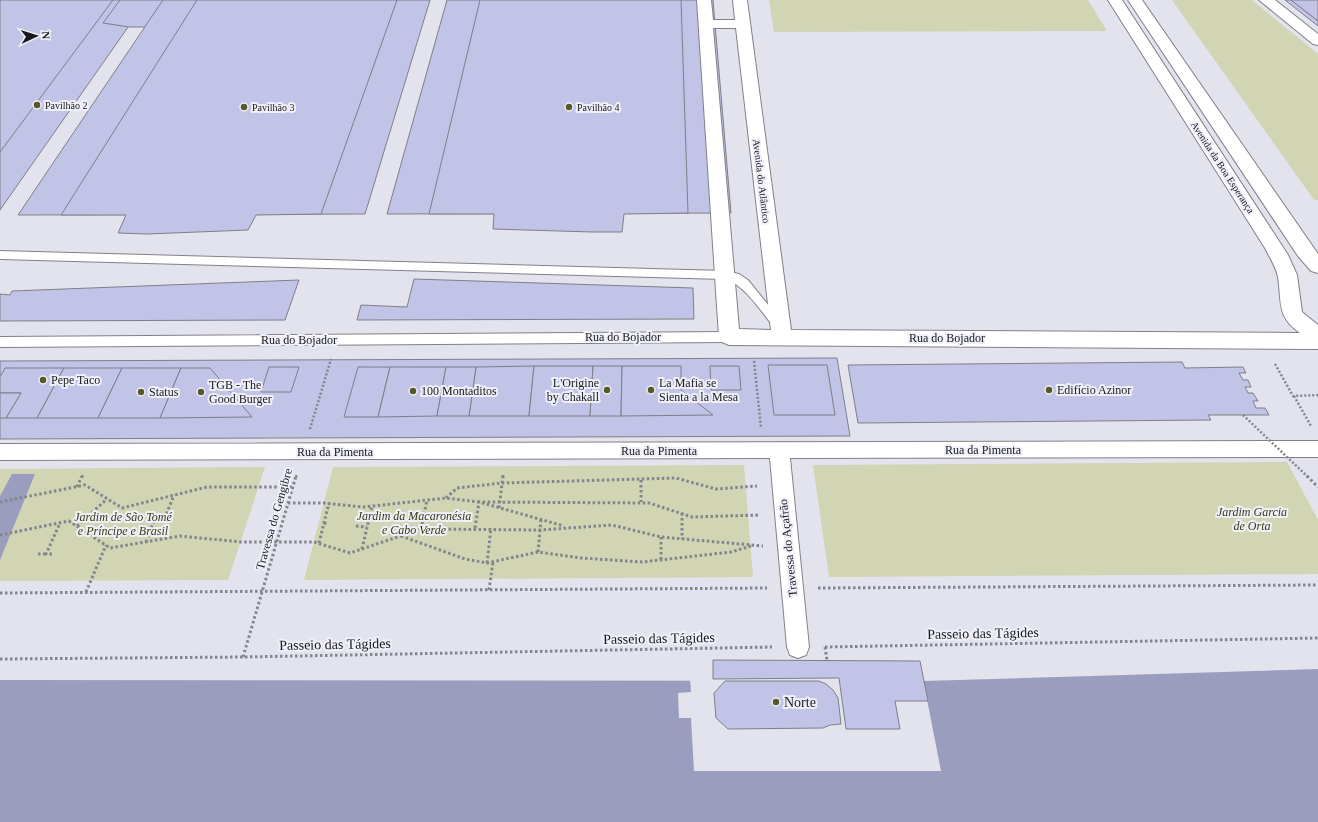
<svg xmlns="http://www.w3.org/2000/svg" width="1318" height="822" font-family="'Times New Roman',serif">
	<rect width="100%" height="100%" fill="#e2e3ed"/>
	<g fill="#d1d5b3">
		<polygon points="769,0 1088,0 1107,31 774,32"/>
		<polygon points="1172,0 1252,0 1318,54 1318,200 1314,200"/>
		<polygon points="1287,462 1318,520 1318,574 829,577 813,465"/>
		<polygon points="744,465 753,577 304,580 333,467"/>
		<polygon points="265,467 228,580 0,581 0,469"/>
	</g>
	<g fill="#9b9dbf">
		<polygon points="12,474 35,474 0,560 0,496"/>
		<polygon points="1318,669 1318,822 0,822 0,680 924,681"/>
	</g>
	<polygon fill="#e2e3ed" points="690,679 923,679 941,771 694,771 691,718 679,718 678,693 691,692"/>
	<g fill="#c1c3e7" stroke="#7f7f88">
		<polygon points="0,0 147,0 0,210"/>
		<polygon points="0,0 113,0 0,152"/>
		<polygon points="120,0 190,0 173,27 129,27 103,23"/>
		<polygon points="163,0 430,0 365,214 18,215"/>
		<polygon points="197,0 397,0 321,214 256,215 248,230 147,234 118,233 126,215 61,215"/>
		<polygon points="447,0 713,0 731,213 387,214"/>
		<polygon points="480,0 681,0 688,213 624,214 622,232 592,232 493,229 494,214 429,214"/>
		<polygon points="1285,0 1291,0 1318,21 1318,26"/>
		<polygon points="1291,0 1318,0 1318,21"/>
		<polygon points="414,279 693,288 694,319 357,320 361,305 407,307"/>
		<polygon points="299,280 285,320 0,321 0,294 10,295 12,291"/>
		<polygon points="837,358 850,436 0,439 0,361"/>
		<polygon points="1182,362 1185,368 1243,367 1246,373 1239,373 1243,380 1248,380 1251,387 1245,387 1248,393 1253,393 1258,401 1253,401 1256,408 1265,408 1269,415 1208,415 1211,420 858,423 848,365"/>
		<polygon points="768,365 827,365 835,415 774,415"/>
		<polygon points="534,366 529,416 469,416 476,367"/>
		<polygon points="534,366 593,366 590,416 529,416"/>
		<polygon points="593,366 622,366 621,416 590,416"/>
		<polygon points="622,366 681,366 681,390 713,415 621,416"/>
		<polygon points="710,366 739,366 741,390 711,390"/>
		<polygon points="269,367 299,367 291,392 261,392"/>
		<polygon points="358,367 390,367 378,417 344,417"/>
		<polygon points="390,367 446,367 437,416 378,417"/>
		<polygon points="446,367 476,367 469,416 437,416"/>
		<polygon points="5,368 64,368 37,418 6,418 21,393 0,393 0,377"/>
		<polygon points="64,368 122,368 98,418 37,418"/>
		<polygon points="122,368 181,368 160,418 98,418"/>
		<polygon points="181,368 210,368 252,417 160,418"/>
		<polygon points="0,393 21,393 6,418 0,418"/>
		<polygon points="713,660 920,661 928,701 895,701 900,729 846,729 839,678 713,679"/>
		<polygon points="725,681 819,681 826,684 833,690 838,698 841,724 830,725 823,728 728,729 716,718 714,693"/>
	</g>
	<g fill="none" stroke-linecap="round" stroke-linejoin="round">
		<defs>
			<g id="service">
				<path d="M0 251 724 271 739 274 748 280 786 327 784 330H776C763 314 744 283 724 279L0 259Z"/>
				<polygon points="729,332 733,334 735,337 733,340 729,342 0,347 0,337"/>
			</g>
			<polygon id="pedestrian" points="1318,441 1318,457 790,458 809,647 806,655 798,658 790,655 787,647 770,458 0,460 0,444"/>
			<g id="minor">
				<path d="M697 0H711L713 20H735L733 0H747L791 330 1300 333C1276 316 1282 302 1278 277 1276 267 1270 258 1265 248L1108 0H1122L1288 255 1297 275 1302 312 1318 325V349L729 345 722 342 719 337ZM713 28H736L771 330 739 329Z"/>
				<polygon points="1128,0 1142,0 1318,254 1318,273 1311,271 1298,256"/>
				<polygon points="1259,0 1275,0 1318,34 1318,45 1313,44"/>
			</g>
		</defs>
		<use href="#service" stroke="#808089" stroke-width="2"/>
		<use href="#pedestrian" stroke="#808089" stroke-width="2"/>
		<use href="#minor" stroke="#808089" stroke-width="2"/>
		<g stroke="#84858c" stroke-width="2.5" stroke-dasharray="2 2" stroke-linecap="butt">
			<polyline points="754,361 761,428"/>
			<polyline points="1275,364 1293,396 1318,395"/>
			<polyline points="1294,396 1311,426"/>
			<polyline points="310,429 331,359"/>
			<polyline points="82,477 83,475"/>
			<polyline points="296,477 297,474"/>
			<polyline points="503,477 503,474"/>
		</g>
		<g stroke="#84858c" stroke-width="3" stroke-dasharray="2.5 2.5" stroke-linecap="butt">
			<polyline points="641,480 641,502"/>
			<polyline points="77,487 82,476"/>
			<polyline points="446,498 457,488 502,483 676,478 716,489 757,486"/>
			<polyline points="0,502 85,485 122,508 207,487 293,487"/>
			<polyline points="288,503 324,503 364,507 446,498 479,502 564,526"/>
			<polyline points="499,508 503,476"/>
			<polyline points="682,513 682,539"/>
			<polyline points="324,523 328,524"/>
			<polyline points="77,526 107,499"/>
			<polyline points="356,526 367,527"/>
			<polyline points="475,528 479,502 649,503 692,517 760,515"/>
			<polyline points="421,529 427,500"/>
			<polyline points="0,535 69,521 110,548 180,536 241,542 314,542 350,553 421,529 540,530 612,525 661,537 763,546"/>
			<polyline points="401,536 465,559 487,563 538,552 581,558 642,562 731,552 751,546"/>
			<polyline points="661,537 661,560"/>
			<polyline points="146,542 156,515 166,515 174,495"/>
			<polyline points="319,543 329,503"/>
			<polyline points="362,549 372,506"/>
			<polyline points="538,552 541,519"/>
			<polyline points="38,554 46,554"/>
			<polyline points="52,554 46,554 60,523"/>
			<polyline points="487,563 491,528"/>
			<polyline points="818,588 1318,585"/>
			<polyline points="489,590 493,562"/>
			<polyline points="86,592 106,545"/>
			<polyline points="0,593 767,588"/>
			<polyline points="825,647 1318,638"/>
			<polyline points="825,647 827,660"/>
			<polyline points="243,657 296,476"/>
			<polyline points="0,659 243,657 772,647"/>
		</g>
		<use href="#service" fill="#fff" fill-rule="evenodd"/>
		<use href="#pedestrian" fill="#fff" fill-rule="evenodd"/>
		<use href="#minor" fill="#fff" fill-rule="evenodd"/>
		<polyline stroke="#84858c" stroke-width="2.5" stroke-dasharray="2 2" stroke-linecap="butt" points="1243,415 1308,477"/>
		<polyline stroke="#84858c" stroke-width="3" stroke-dasharray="2.5 2.5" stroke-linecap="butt" points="1307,476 1318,487"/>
	</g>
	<g fill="#565a28" stroke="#f0f0fa" stroke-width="1.5">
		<circle cx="37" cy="105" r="4"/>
		<circle cx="244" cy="107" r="4"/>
		<circle cx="569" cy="107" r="4"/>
		<circle cx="43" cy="380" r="4"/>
		<circle cx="607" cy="390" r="4"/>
		<circle cx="651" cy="390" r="4"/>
		<circle cx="1049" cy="390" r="4"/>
		<circle cx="413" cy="391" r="4"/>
		<circle cx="141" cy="392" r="4"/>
		<circle cx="201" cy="392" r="4"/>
		<circle cx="776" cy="702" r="4"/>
	</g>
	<g text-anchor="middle" stroke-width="4" stroke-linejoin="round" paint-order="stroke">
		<g font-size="10" fill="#17181b" stroke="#f0f0fa" text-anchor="start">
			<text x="45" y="109">Pavilhão 2</text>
			<text x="252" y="111">Pavilhão 3</text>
			<text x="577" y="111">Pavilhão 4</text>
		</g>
		<g font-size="10" fill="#17181b" stroke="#f0f0fa">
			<text transform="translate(1223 167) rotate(57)" y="4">Avenida da Boa Esperança</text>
			<text transform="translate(762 181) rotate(83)" y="4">Avenida do Atlântico</text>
		</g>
		<g font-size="12" fill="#17181b" stroke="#f0f0fa">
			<text x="623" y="341">Rua do Bojador</text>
			<text x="947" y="342">Rua do Bojador</text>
			<text x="299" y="344">Rua do Bojador</text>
			<text x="983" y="454">Rua da Pimenta</text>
			<text x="659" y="455">Rua da Pimenta</text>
			<text x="335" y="456">Rua da Pimenta</text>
			<text transform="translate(274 519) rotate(-74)" y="4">Travessa do Gengibre</text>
			<text transform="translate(788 548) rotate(-96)" y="4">Travessa do Açafrão</text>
		</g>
		<g font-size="12" fill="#17181b" stroke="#f0f0fa" text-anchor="start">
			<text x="51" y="384">Pepe Taco</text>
			<text x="599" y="387" text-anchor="end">L'Origine<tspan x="599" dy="14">by Chakall</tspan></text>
			<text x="659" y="387">La Mafia se<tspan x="659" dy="14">Sienta a la Mesa</tspan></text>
			<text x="209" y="389">TGB - The<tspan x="209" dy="14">Good Burger</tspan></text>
			<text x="1057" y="394">Edifício Azinor</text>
			<text x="421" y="395">100 Montaditos</text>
			<text x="149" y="396">Status</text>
		</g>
		<g font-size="12" font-style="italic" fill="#36390c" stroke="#f0f0fa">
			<text x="1252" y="516">Jardim Garcia<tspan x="1252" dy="14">de Orta</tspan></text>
			<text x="414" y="520">Jardim da Macaronésia<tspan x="414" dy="14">e Cabo Verde</tspan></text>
			<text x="123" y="521">Jardim de São Tomé<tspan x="123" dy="14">e Príncipe e Brasil</tspan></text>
		</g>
		<g font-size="14" fill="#17181b" stroke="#f0f0fa">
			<text transform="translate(983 633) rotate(-1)" y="5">Passeio das Tágides</text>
			<text transform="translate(659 638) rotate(-1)" y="5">Passeio das Tágides</text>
			<text transform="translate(335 644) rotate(-1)" y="5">Passeio das Tágides</text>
		</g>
		<g font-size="14" fill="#17181b" stroke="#f0f0fa" text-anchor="start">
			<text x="784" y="707">Norte</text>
		</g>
	</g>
	<g transform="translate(36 36) rotate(86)" stroke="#f0f0fa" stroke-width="3" paint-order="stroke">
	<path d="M0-3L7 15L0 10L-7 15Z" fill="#17181b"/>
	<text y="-6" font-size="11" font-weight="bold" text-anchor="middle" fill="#17181b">N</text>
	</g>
</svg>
